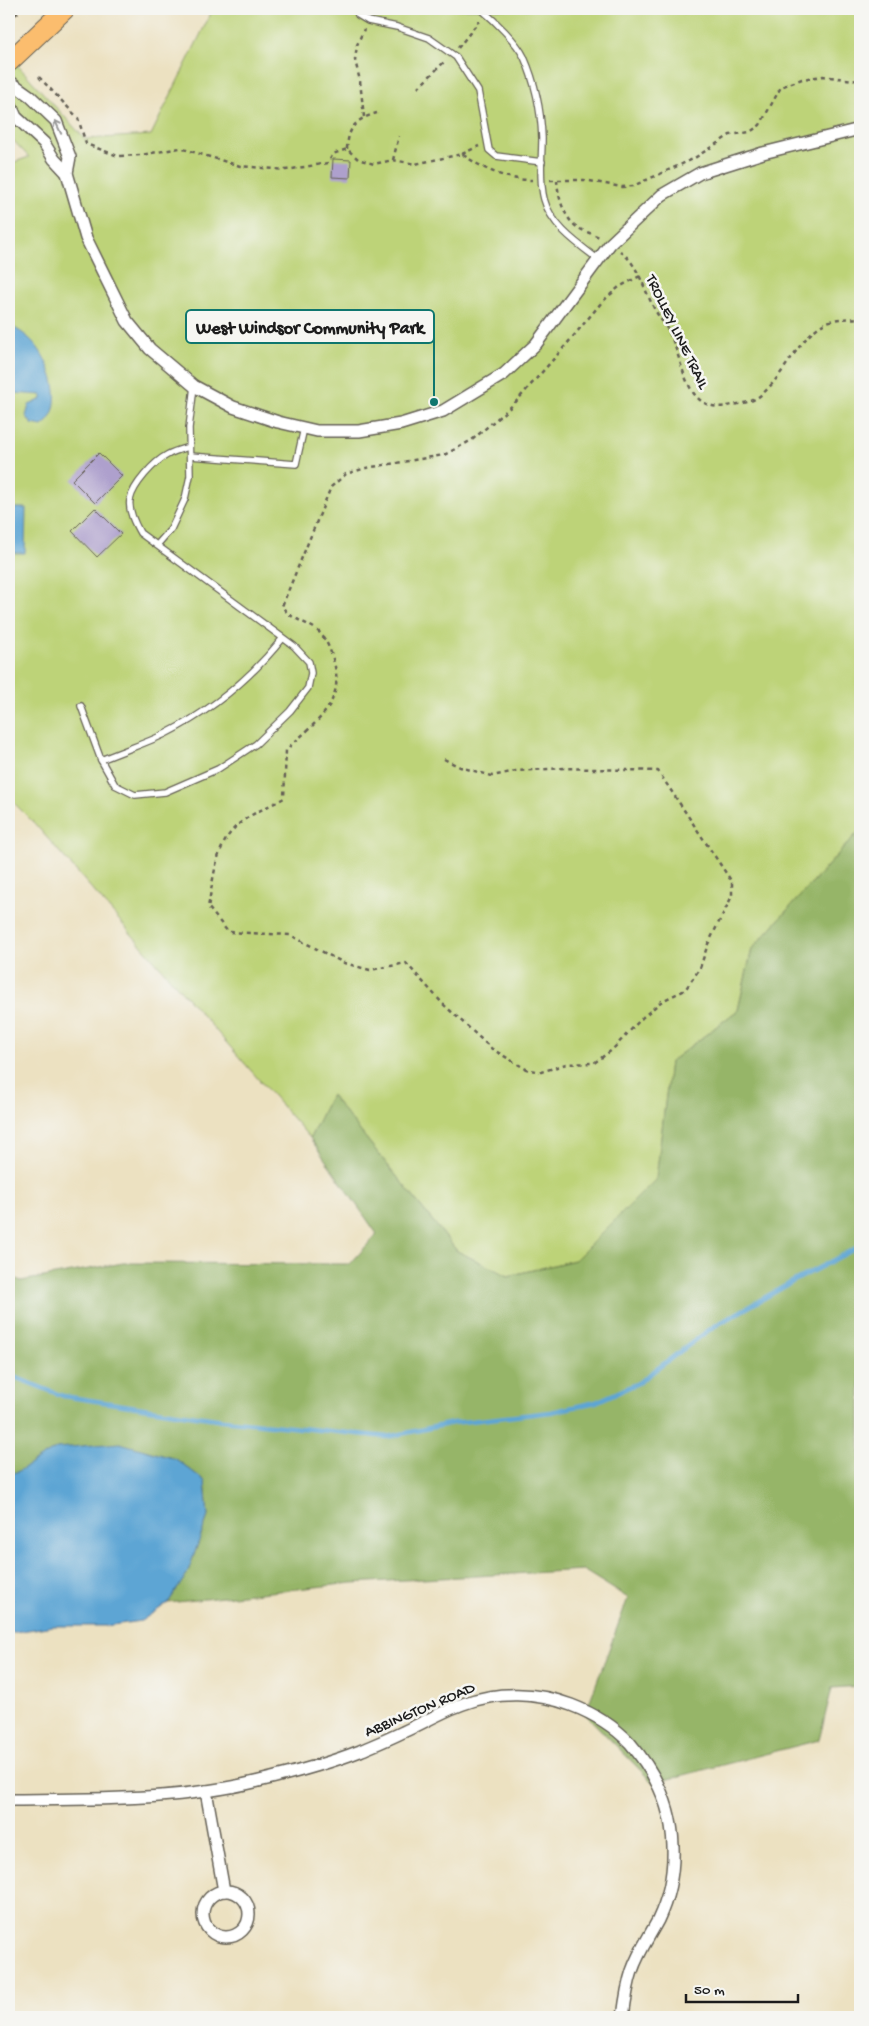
<svg xmlns="http://www.w3.org/2000/svg" width="869" height="2026" font-family="'Gochi Hand',sans-serif">
	<rect width="100%" height="100%" fill="#f6f6f2"/>
	<filter id="ink" filterUnits="userSpaceOnUse"><feTurbulence type="fractalNoise" baseFrequency=".02" numOctaves="2"/><feDisplacementMap in="SourceGraphic" scale="10" xChannelSelector="R" yChannelSelector="G"/><feConvolveMatrix kernelMatrix="1 2 1 2 8 2 1 2 1" color-interpolation-filters="sRGB"/></filter>
	<filter id="wash" filterUnits="userSpaceOnUse"><feTurbulence type="fractalNoise" baseFrequency=".0096" numOctaves="4" result="noise"/><feDisplacementMap in="SourceGraphic" scale="20" xChannelSelector="R" yChannelSelector="G"/><feGaussianBlur stdDeviation="1.12" result="paint"/><feColorMatrix in="noise" values="0 0 0 0 0 0 0 0 0 0 0 0 0 0 0 0 0 1.4 0 .05"/><feComposite in="paint" operator="in"/></filter>
	<g filter="url(#wash)">
		<rect width="100%" height="100%" fill="#ece1c1"/>
		<polygon fill="#bdd378" stroke="#6c784a" points="213,9 860,9 860,830 752,949 738,1010 670,1062 656,1180 575,1260 508,1276 457,1251 331,1095 310,1138 35,824 9,798 9,164 29,157 9,136 9,58 10,57 85,139 151,135"/>
		<polygon fill="#96b568" stroke="#596842" points="860,830 860,1686 832,1688 819,1740 653,1783 585,1714 628,1598 583,1570 352,1583 168,1603 187,1574 208,1516 205,1481 176,1459 57,1448 17,1473 9,1473 9,1275 21,1281 123,1263 350,1264 377,1234 310,1138 331,1095 457,1251 508,1276 575,1260 656,1179 670,1062 738,1010 752,949"/>
		<g fill="#5da5d4" stroke="#3c6078">
			<path d="M9 325C17 329 25 334 31 340 50 358 69 408 42 426L32 424 26 416 29 405 42 399V395L11 393 9 383Z"/>
			<polygon points="9,508 26,508 25,553 9,553"/>
			<polygon points="120,1443 176,1459 205,1481 208,1516 187,1574 168,1603 141,1621 105,1626 53,1626 9,1633 9,1473 17,1472 57,1448"/>
		</g>
		<g fill="none" stroke-linecap="round" stroke-linejoin="round">
			<polyline stroke="#5da5d4" stroke-width="4.5" points="9,1375 63,1396 223,1420 387,1437 453,1423 551,1412 596,1402 638,1383 713,1327 794,1281 860,1246"/>
		</g>
		<g id="blocks">
			<g fill="#aea0cd">
				<polygon points="333,159 351,160 350,178 332,177"/>
				<polygon points="99,453 122,476 95,503 72,480"/>
				<polygon points="95,508 121,534 97,557 72,531"/>
			</g>
		</g>
	</g>
	<g filter="url(#ink)">
		<use href="#blocks" fill-opacity="0" stroke="#656156" stroke-width="1"/>
		<g fill="none" stroke-linecap="round" stroke-linejoin="round">
			<defs>
				<g id="lane">
					<polyline points="356,9 358,15 368,21 397,27 429,38 456,57 478,91 489,150 496,156 542,162"/>
					<path d="M481 9C494 20 517 42 524 57 535 82 541 111 542 138 542 158 539 180 544 199 551 226 578 244 599 260"/>
					<path d="M189 447C182 449 174 451 167 455 154 462 133 485 130 500 128 511 135 524 140 533L294 646 309 662 311 673 308 688 290 711 256 744 218 769 165 792 135 795 115 785 101 760C122 751 144 744 165 734 211 711 251 678 283 638"/>
					<polyline points="190,456 296,464 304,428"/>
					<polyline points="157,545 171,529 185,499 190,476 189,428 194,386"/>
					<polyline points="81,706 101,760"/>
				</g>
				<g id="street">
					<polyline points="9,81 30,96 56,121 70,157 67,173 86,238 127,321 150,349 194,386 233,407 278,422 317,431 359,431 401,424 443,411 504,374 536,344 610,244 662,195 700,173 763,153 860,129"/>
					<polyline points="9,101 16,117 44,143 54,159 67,173"/>
					<polyline points="206,1791 224,1891"/>
					<path d="M9 1800C93 1799 177 1801 259 1781 293 1773 327 1764 360 1751 374 1745 389 1739 403 1732 423 1723 443 1711 463 1704 497 1691 537 1692 571 1705 592 1713 614 1726 630 1743 655 1772 672 1807 673 1846 674 1871 669 1897 658 1920 649 1937 638 1953 632 1971 627 1986 625 2001 623 2017"/>
					<circle cx="226" cy="1914" r="23"/>
				</g>
				<polyline id="primary" points="9,62 65,9"/>
			</defs>
			<use href="#lane" stroke="#656156" stroke-width="8"/>
			<use href="#street" stroke="#656156" stroke-width="14"/>
			<use href="#primary" stroke="#656156" stroke-width="21"/>
			<g stroke="#656156" stroke-width="2.5" stroke-dasharray="4 4" stroke-linecap="butt">
				<polyline points="9,20 22,9"/>
				<polyline points="458,48 479,21"/>
				<path d="M39 77 78 118 86 144 118 156 141 155 180 148 240 166 286 170 328 163 333 154 347 149 358 159 374 164 393 160 415 164 462 154C483 169 506 180 532 180"/>
				<polyline points="418,88 445,61"/>
				<polyline points="364,117 360,81 355,60 357,45 364,29"/>
				<path d="M347 149C348 127 356 119 377 113"/>
				<polyline points="462,154 479,146"/>
				<polyline points="393,160 399,136"/>
				<polyline points="550,180 584,180 622,187 633,186 693,159 730,135 750,132 760,125 781,87 802,79 823,76 860,81"/>
				<path d="M557 180C558 197 564 220 580 229 586 232 593 234 599 237"/>
				<path d="M620 251C638 264 643 287 653 306 658 317 668 327 672 339 685 369 687 416 732 405 738 404 745 403 751 401 782 388 799 327 834 320 842 318 850 319 857 318L860 320"/>
				<path d="M444 759 460 767 492 776 516 771 564 768 658 771 732 882V896L708 944 700 968 685 990 662 1001 643 1017 612 1050 594 1063 566 1064 541 1072 526 1069 492 1049 443 1004 406 963 370 970 344 963 290 935 228 932 208 907C214 878 215 843 240 823 252 813 270 806 284 798L286 750C315 722 347 704 333 659 330 649 326 639 319 632 307 621 290 620 282 606L331 487 346 474 366 468 444 455 472 440 514 404 566 345 602 302 619 287 640 276"/>
			</g>
			<use href="#lane" stroke="#fff" stroke-width="5.5"/>
			<use href="#street" stroke="#fff" stroke-width="11"/>
			<use href="#primary" stroke="#fbbd6e" stroke-width="19"/>
		</g>
		<defs><path id="oneway-shaft" d="M-6 0H5M1.5-3L5.5 0L1.5 3" fill="none" stroke-width="1.6" stroke-linecap="round" stroke-linejoin="round" transform="scale(1.25)"/></defs>
		<use stroke="#999" href="#oneway-shaft" transform="translate(58 127) rotate(-115)"/>
	</g>
	<g text-anchor="middle" stroke-width="5" stroke-linejoin="round" paint-order="stroke">
		<g font-size="16" fill="#1c1c1c" stroke="#f6f6f2">
			<text transform="translate(679 331) rotate(64)" y="6">TROLLEY LINE TRAIL</text>
			<text transform="translate(419 1708) rotate(-23)" y="6">ABBINGTON ROAD</text>
		</g>
	</g>
	<path fill="none" stroke="#0f766e" stroke-width="2" d="M434 402L434 327"/>
	<circle fill="#0f766e" stroke="#f6f6f2" stroke-width="2" cx="434" cy="402" r="5"/>
	<rect fill="#f6f6f2" stroke="#0f766e" stroke-width="2" x="186" y="310" width="248" height="33" rx="5"/>
	<g font-size="18" text-anchor="middle" font-weight="bold" fill="#1c1c1c">
		<text x="310" y="333">West Windsor Community Park</text>
	</g>
	<rect width="869" height="2026" fill="none" stroke="#f6f6f2" stroke-width="30"/>
	<path d="M686 1994v8h112v-8" fill="none" stroke="#1c1c1c" stroke-width="2.5"/>
	<text x="694" y="1994" font-size="15" fill="#1c1c1c" stroke="#f6f6f2" stroke-width="4" paint-order="stroke">50 m</text>
</svg>
